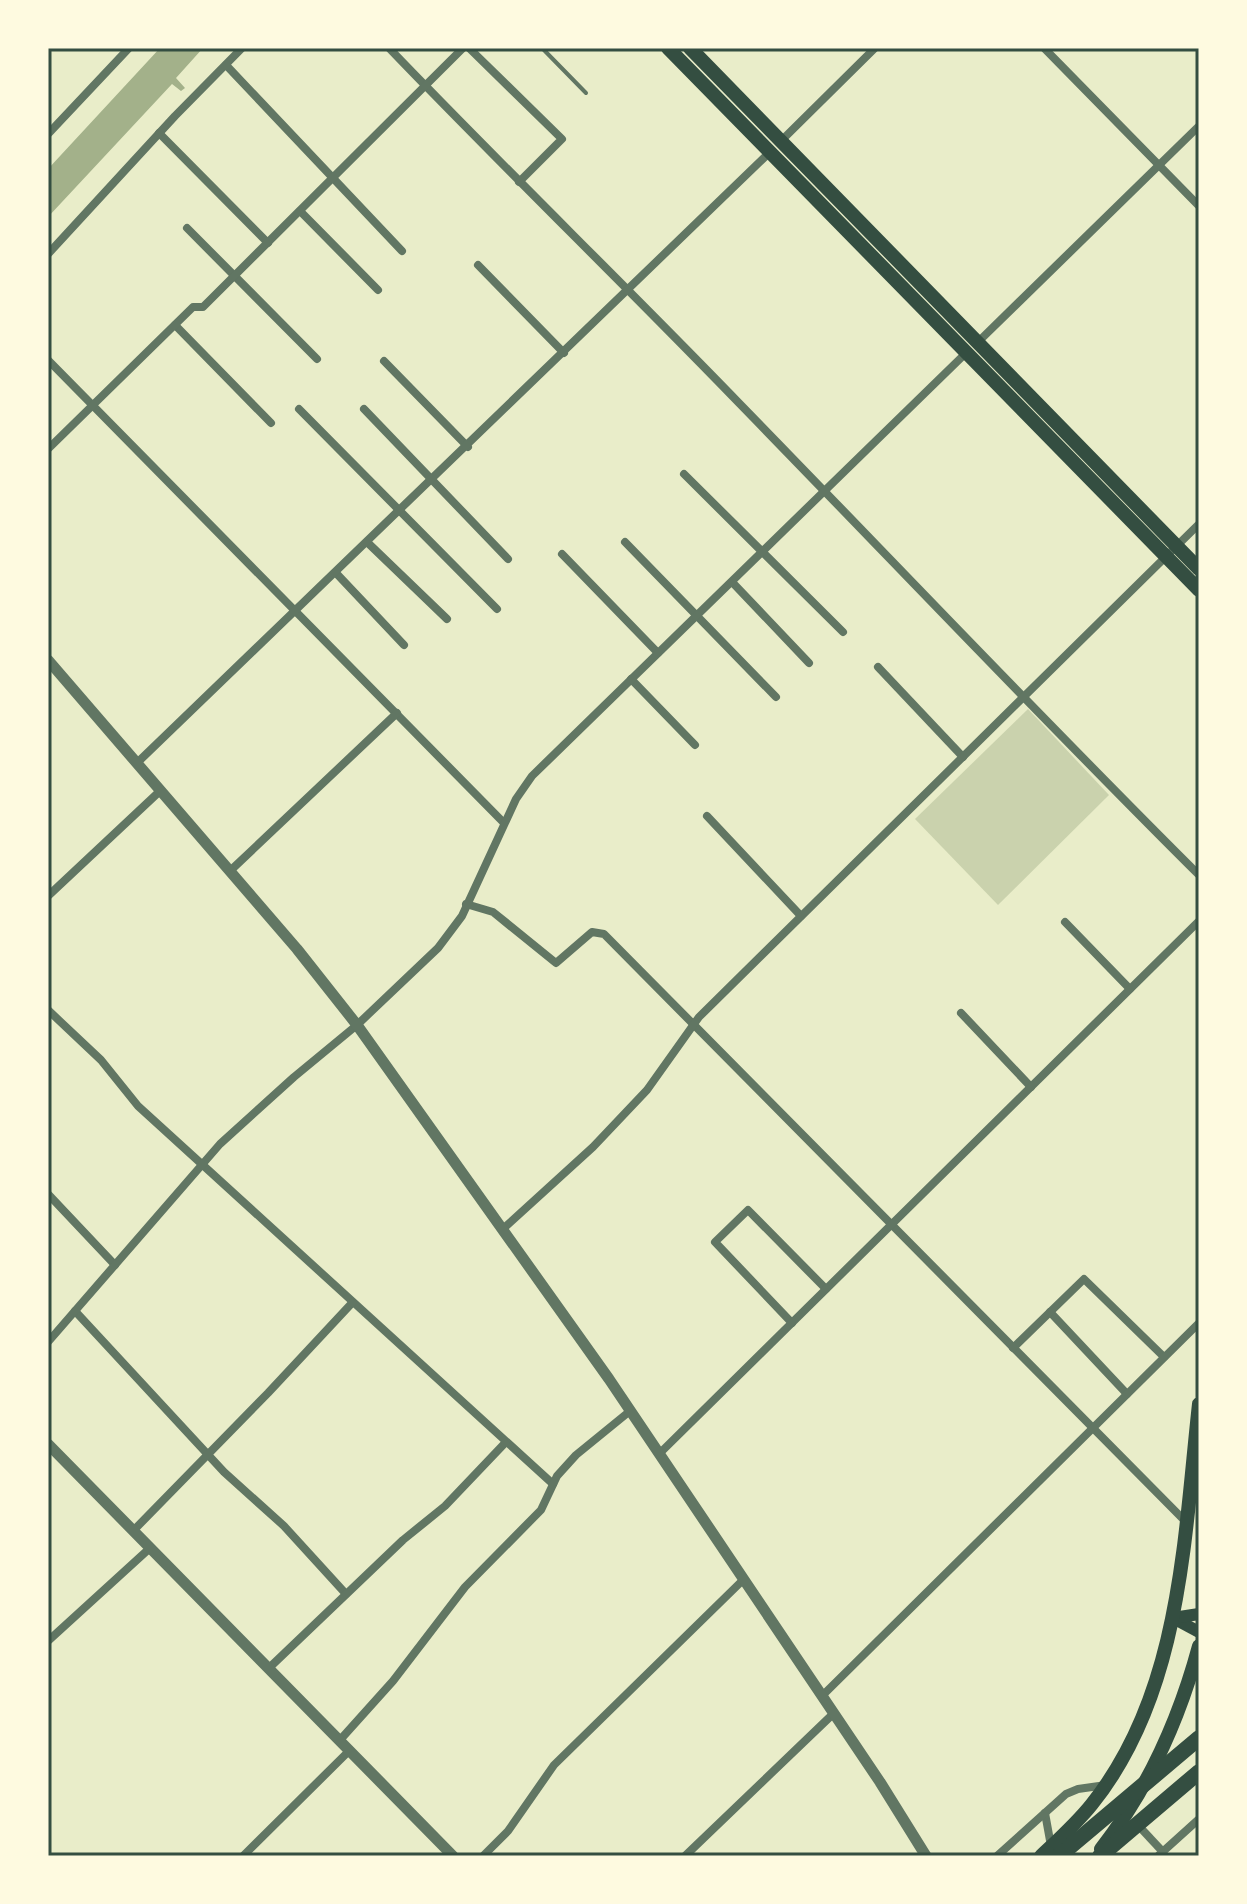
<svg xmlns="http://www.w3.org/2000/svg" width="1247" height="1904" font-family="'Noto Sans',sans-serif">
	<rect width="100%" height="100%" fill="#e9edc9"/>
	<polygon fill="#cad2ad" points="1028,709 1109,795 998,905 915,819"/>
	<polygon fill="#a3b18a" points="160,48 203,48 176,78 185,88 181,91 172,84 48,217 48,169"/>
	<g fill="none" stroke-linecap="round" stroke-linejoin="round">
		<polyline stroke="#617663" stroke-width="4" points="542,48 586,93"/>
		<g stroke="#617663" stroke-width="8">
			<path d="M389 48C504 168 623 283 738 402 892 560 1043 720 1199 875"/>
			<polyline points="469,48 562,139 519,182"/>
			<polyline points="1044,48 1199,206"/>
			<polyline points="226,65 402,251"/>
			<polyline points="159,133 268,243"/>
			<polyline points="48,134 129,48"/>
			<polyline points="781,141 875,48"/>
			<polyline points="300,211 378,290"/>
			<polyline points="187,228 317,359"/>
			<polyline points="48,254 175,116 242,48"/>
			<polyline points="478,265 564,353"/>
			<polyline points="175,325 271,423"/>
			<polyline points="977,343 1199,126"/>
			<polyline points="48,360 504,823"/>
			<polyline points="384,361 468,447"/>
			<polyline points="299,409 497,609"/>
			<polyline points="364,409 508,559"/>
			<polyline points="48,449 193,307 203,307 463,48"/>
			<polyline points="684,474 843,632"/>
			<polyline points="625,542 776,697"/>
			<polyline points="368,543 447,619"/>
			<polyline points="562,554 658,653"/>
			<polyline points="336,573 404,645"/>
			<polyline points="732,582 809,663"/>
			<polyline points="878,667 963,757"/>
			<polyline points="631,679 695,745"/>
			<polyline points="137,763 770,152"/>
			<polyline points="707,816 801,916"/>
			<polyline points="230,871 397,713"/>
			<polyline points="48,896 160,791"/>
			<polyline points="466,904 493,912 556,963 592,932 604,934 1186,1522"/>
			<polyline points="1065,922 1130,989"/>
			<polyline points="48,1010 101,1060 138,1106 553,1484"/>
			<polyline points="961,1013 1031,1087"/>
			<polyline points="48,1194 115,1265"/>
			<polyline points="504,1228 593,1147 647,1090 699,1017 1199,524"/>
			<polyline points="75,1311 224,1472 284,1526 346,1594"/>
			<polyline points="1050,1312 1127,1394"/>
			<polyline points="792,1323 715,1242 748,1210 826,1289"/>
			<polyline points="48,1342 220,1144 294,1077 357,1025 438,948 462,916 516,799 532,776 967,352"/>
			<polyline points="1013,1348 1084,1279 1164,1357"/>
			<polyline points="659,1454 1199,921"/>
			<polyline points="133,1531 268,1393 352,1303"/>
			<polyline points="48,1641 150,1548"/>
			<polyline points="269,1668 403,1540 445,1506 505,1443"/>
			<polyline points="822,1696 1199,1323"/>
			<polyline points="340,1740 393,1681 465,1587 541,1510 557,1476 576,1455 630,1411"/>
			<polyline points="1045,1813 1051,1846"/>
			<polyline points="1136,1823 1163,1852"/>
			<polyline points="243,1856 350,1750"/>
			<polyline points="483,1856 508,1831 554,1765 743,1580"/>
			<polyline points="685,1856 833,1714"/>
			<polyline points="997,1856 1066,1794 1078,1789 1106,1785"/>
			<polyline points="1158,1856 1199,1819"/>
		</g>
		<g stroke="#617663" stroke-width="11">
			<polyline points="48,660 297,949 357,1025 609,1379 880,1782 926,1856"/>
			<polyline points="48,1444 453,1856"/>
		</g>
		<g stroke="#344e41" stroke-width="12">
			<polyline points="1173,1618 1199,1632"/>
			<polyline points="1173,1618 1199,1614"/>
		</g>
		<g stroke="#344e41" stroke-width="14">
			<polyline points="668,48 1199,590"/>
			<polyline points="690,48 1199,569"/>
			<path d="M1101 1849C1148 1789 1179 1720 1199 1646"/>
			<path d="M1041 1856C1058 1840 1077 1823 1092 1804 1181 1693 1184 1539 1199 1404"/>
		</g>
		<g stroke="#344e41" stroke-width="16">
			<polyline points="1059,1856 1199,1738"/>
			<polyline points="1100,1856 1199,1772"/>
		</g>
	</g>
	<rect width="1247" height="1904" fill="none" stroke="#fefae0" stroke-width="100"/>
	<rect x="50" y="50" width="1147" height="1804" fill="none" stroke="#344e41" stroke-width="3"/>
</svg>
